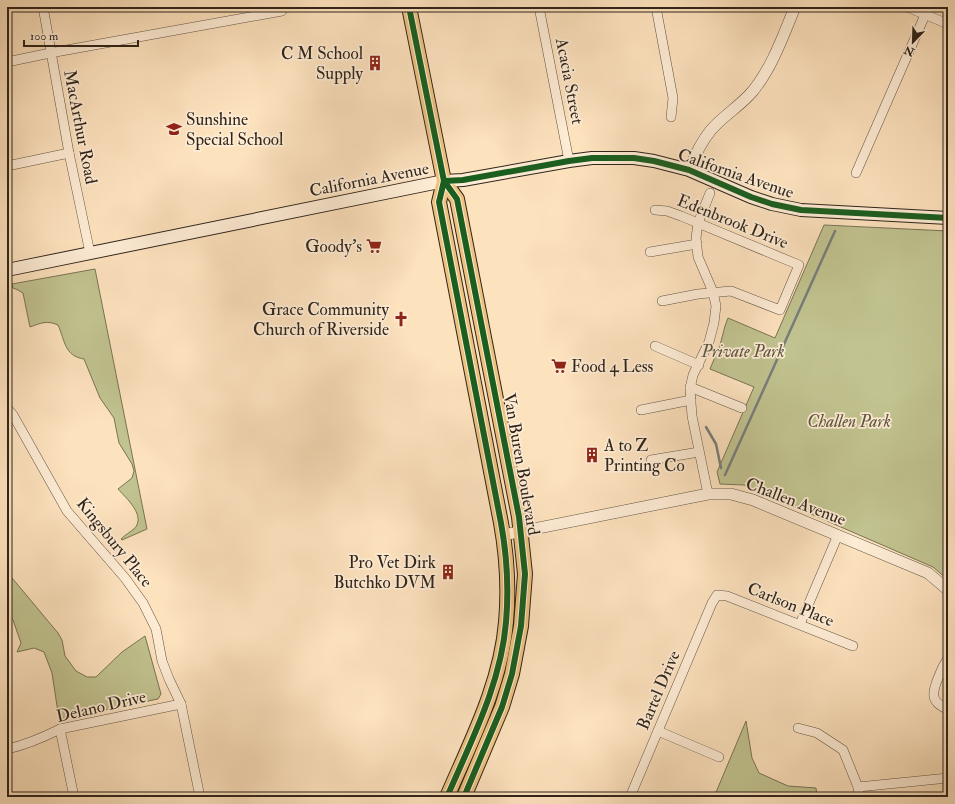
<svg xmlns="http://www.w3.org/2000/svg" width="955" height="804" font-family="'IM FELL Double Pica',serif">
	<rect width="100%" height="100%" fill="#fde2be"/>
	<filter id="stains"><feTurbulence type="fractalNoise" baseFrequency=".005" numOctaves="4"/><feColorMatrix values="0 0 0 0 .2 0 0 0 0 .09 0 0 0 0 .02 0 0 0 .5 -.17"/></filter>
	<radialGradient id="worn" r=".72"><stop offset=".6" stop-color="#630" stop-opacity="0"/><stop offset="1" stop-color="#630" stop-opacity=".3"/></radialGradient>
	<g fill="#c1c390" stroke="#787455">
		<polygon points="824,225 948,231 948,580 933,567 744,485 720,484 717,472 754,387 710,369 720,345 725,326 728,318 775,338"/>
		<path d="M95 269 147 529 122 540 121 539C125 535 130 532 134 529 147 516 126 498 118 489L132 478 134 471 132 464 119 443 114 418 100 398 84 359C64 356 65 340 58 325 47 320 41 323 30 327L23 293 18 290 13 288 12 284Z"/>
		<polygon points="7,572 58,633 62,640 65,656 76,671 87,677 96,677 122,652 145,636 161,694 158,699 59,719 52,673 44,652 34,648 17,652 21,643 13,620 7,613"/>
		<polygon points="746,721 752,758 759,773 788,786 816,788 817,797 714,797"/>
	</g>
	<g fill="none" stroke-linecap="round" stroke-linejoin="round">
		<g stroke="#777e7c" stroke-width="2.5">
			<polyline points="706,427 716,444 721,468"/>
			<polyline points="725,475 835,231"/>
		</g>
		<defs>
			<g id="minor">
				<polyline points="43,7 69,153 90,253"/>
				<polyline points="539,7 569,161"/>
				<polyline points="656,7 673,98 671,117"/>
				<polyline points="907,7 948,24"/>
				<polyline points="7,62 50,53 282,11"/>
				<polyline points="7,166 69,153"/>
				<polyline points="856,173 925,15"/>
				<polyline points="655,210 667,211 681,216 799,265 780,310 731,291 698,294 662,301"/>
				<polyline points="650,252 697,244"/>
				<polyline points="655,346 699,365"/>
				<polyline points="690,387 742,408"/>
				<polyline points="7,408 13,415 67,511 125,578 143,603 156,629 162,661 169,679 181,704 200,797"/>
				<polyline points="641,410 691,400"/>
				<polyline points="651,460 699,452"/>
				<polyline points="708,494 692,416 690,389 693,375 709,342 714,323 716,306 713,292 698,257 696,238 698,223 710,193"/>
				<polyline points="800,624 838,535"/>
				<path d="M948 658C943 666 932 688 934 697 936 704 943 707 948 710"/>
				<polyline points="798,728 817,733 843,750 858,787 859,797"/>
				<polyline points="60,729 74,797"/>
				<polyline points="658,731 719,757"/>
				<path d="M7 749C26 745 42 738 60 729L181 704"/>
				<polyline points="858,787 948,778"/>
				<polyline points="630,797 712,603 717,595 727,596 853,646"/>
			</g>
			<g id="tertiary">
				<path d="M689 170C695 155 701 142 711 130 723 116 740 106 752 92 772 68 783 36 795 7"/>
				<polyline points="504,535 708,494 731,494 753,500 928,573 948,590"/>
			</g>
			<polyline id="secondary" points="7,270 444,181 463,180 569,161 592,158 634,158 654,161 689,170 751,197 772,204 801,210 948,218"/>
			<g id="primary">
				<path d="M409 7 444 181 439 202 501 523C507 556 509 588 506 622 501 684 471 741 447 797"/>
				<polyline points="444,181 457,199 519,517 525,574 521,626 512,674 502,707 464,797"/>
			</g>
		</defs>
		<use href="#minor" stroke="#625443" stroke-width="10"/>
		<use href="#tertiary" stroke="#625443" stroke-width="12"/>
		<use href="#secondary" stroke="#2f241a" stroke-width="14"/>
		<use href="#primary" stroke="#2f241a" stroke-width="16"/>
		<use href="#minor" stroke="#feecd5" stroke-width="9"/>
		<use href="#tertiary" stroke="#feecd5" stroke-width="11"/>
		<use href="#secondary" stroke="#feecd5" stroke-width="12"/>
		<use href="#primary" stroke="#eec17f" stroke-width="14"/>
		<defs>
			<g id="cycleway">
				<path d="M409 7 444 181 439 202 501 523C507 556 509 588 506 622 501 684 471 741 447 797"/>
				<polyline points="444,181 457,199 519,517 525,574 521,626 512,674 502,707 464,797"/>
				<polyline points="444,181 463,180 569,161 592,158 634,158 654,161 689,170 751,197 772,204 801,210 948,218"/>
			</g>
		</defs>
		<use href="#cycleway" stroke="#feecd5" stroke-width="8"/>
		<use href="#cycleway" stroke="#1b5e20" stroke-width="6"/>
	</g>
	<defs>
		<symbol id="building-bare" viewBox="-9 -9 18 18"><path d="M-4-6H4V6H1V3H-1V6H-4ZM-2.5-4.3h1.7v1.8h-1.7ZM.8-4.3h1.7v1.8H.8ZM-2.5-1h1.7V.8h-1.7ZM.8-1h1.7V.8H.8Z" fill="#8f2418" stroke="#feecd5" stroke-width="2.5" paint-order="stroke"/></symbol>
		<symbol id="school-bare" viewBox="-9 -9 18 18"><path d="M0-5L7-2L0 1L-7-2ZM-4 1L0 2.5L4 1V4Q0 6-4 4Z" fill="#8f2418" stroke="#feecd5" stroke-width="2.5" paint-order="stroke"/></symbol>
		<symbol id="supermarket-bare" viewBox="-9 -9 18 18"><path d="M-6-5.5h2.5l.6 2H6L4.5 2H-2.5L-4.4-4H-6ZM-1.5 3.2a1.3 1.3 0 1 0 .1 0ZM3 3.2a1.3 1.3 0 1 0 .1 0Z" fill="#8f2418" stroke="#feecd5" stroke-width="2.5" paint-order="stroke"/></symbol>
		<symbol id="church-bare" viewBox="-9 -9 18 18"><path d="M-1.2-6h2.4v3.5h3.3v2.4h-3.3V6h-2.4V-.1h-3.3v-2.4h3.3Z" fill="#8f2418" stroke="#feecd5" stroke-width="2.5" paint-order="stroke"/></symbol>
	</defs>
	<g fill-rule="evenodd">
		<use href="#building-bare" x="364" y="52" width="22" height="22"/>
		<use href="#school-bare" x="163" y="118" width="22" height="22"/>
		<use href="#supermarket-bare" x="363" y="235" width="22" height="22"/>
		<use href="#church-bare" x="390" y="308" width="22" height="22"/>
		<use href="#supermarket-bare" x="548" y="355" width="22" height="22"/>
		<use href="#building-bare" x="581" y="444" width="22" height="22"/>
		<use href="#building-bare" x="437" y="561" width="22" height="22"/>
	</g>
	<g text-anchor="middle" stroke-width="3.5" stroke-linejoin="round" paint-order="stroke">
		<g font-size="17" fill="#2f241a" stroke="#feecd5" text-anchor="end">
			<text x="363" y="59">C M School<tspan x="363" dy="20">Supply</tspan></text>
			<text x="186" y="125" text-anchor="start">Sunshine<tspan x="186" dy="20">Special School</tspan></text>
			<text x="362" y="252">Goody's</text>
			<text x="389" y="315">Grace Community<tspan x="389" dy="20">Church of Riverside</tspan></text>
			<text x="571" y="372" text-anchor="start">Food 4 Less</text>
			<text x="604" y="451" text-anchor="start">A to Z<tspan x="604" dy="20">Printing Co</tspan></text>
			<text x="436" y="568">Pro Vet Dirk<tspan x="436" dy="20">Butchko DVM</tspan></text>
		</g>
		<g font-size="17" fill="#2f241a" stroke="#feecd5">
			<text transform="translate(570 81) rotate(79)" y="6">Acacia Street</text>
			<text transform="translate(81 127) rotate(79)" y="6">MacArthur Road</text>
			<text transform="translate(736 173) rotate(19)" y="6">California Avenue</text>
			<text transform="translate(369 179) rotate(-11)" y="6">California Avenue</text>
			<text transform="translate(733 221) rotate(22)" y="6">Edenbrook Drive</text>
			<text transform="translate(522 464) rotate(80)" y="6">Van Buren Boulevard</text>
			<text transform="translate(796 501) rotate(21)" y="6">Challen Avenue</text>
			<text transform="translate(115 542) rotate(51)" y="6">Kingsbury Place</text>
			<text transform="translate(791 604) rotate(22)" y="6">Carlson Place</text>
			<text transform="translate(658 690) rotate(-67)" y="6">Bartel Drive</text>
			<text transform="translate(101 706) rotate(-13)" y="6">Delano Drive</text>
		</g>
		<g font-size="17" font-style="italic" fill="#5b543d" stroke="#feecd5">
			<text x="743" y="357">Private Park</text>
			<text x="849" y="427">Challen Park</text>
		</g>
	</g>
	<rect width="955" height="804" fill="none" stroke="#fde2be" stroke-width="24"/>
	<rect x="8" y="8" width="939" height="788" fill="none" stroke="#2f241a" stroke-width="2"/>
	<rect x="12" y="12" width="931" height="780" fill="none" stroke="#2f241a"/>
	<g transform="translate(913 42) rotate(203)" stroke="#feecd5" stroke-width="3" paint-order="stroke">
	<path d="M0-3L7 15L0 10L-7 15Z" fill="#2f241a"/>
	<text y="-6" font-size="11" font-weight="bold" text-anchor="middle" fill="#2f241a">N</text>
	</g>
	<path d="M24 40v6h114v-6" fill="none" stroke="#2f241a" stroke-width="2"/>
	<text x="30" y="40" font-size="12" fill="#2f241a" stroke="#feecd5" stroke-width="3" paint-order="stroke">100 m</text>
	<rect width="100%" height="100%" filter="url(#stains)"/>
	<rect width="100%" height="100%" fill="url(#worn)"/>
</svg>
